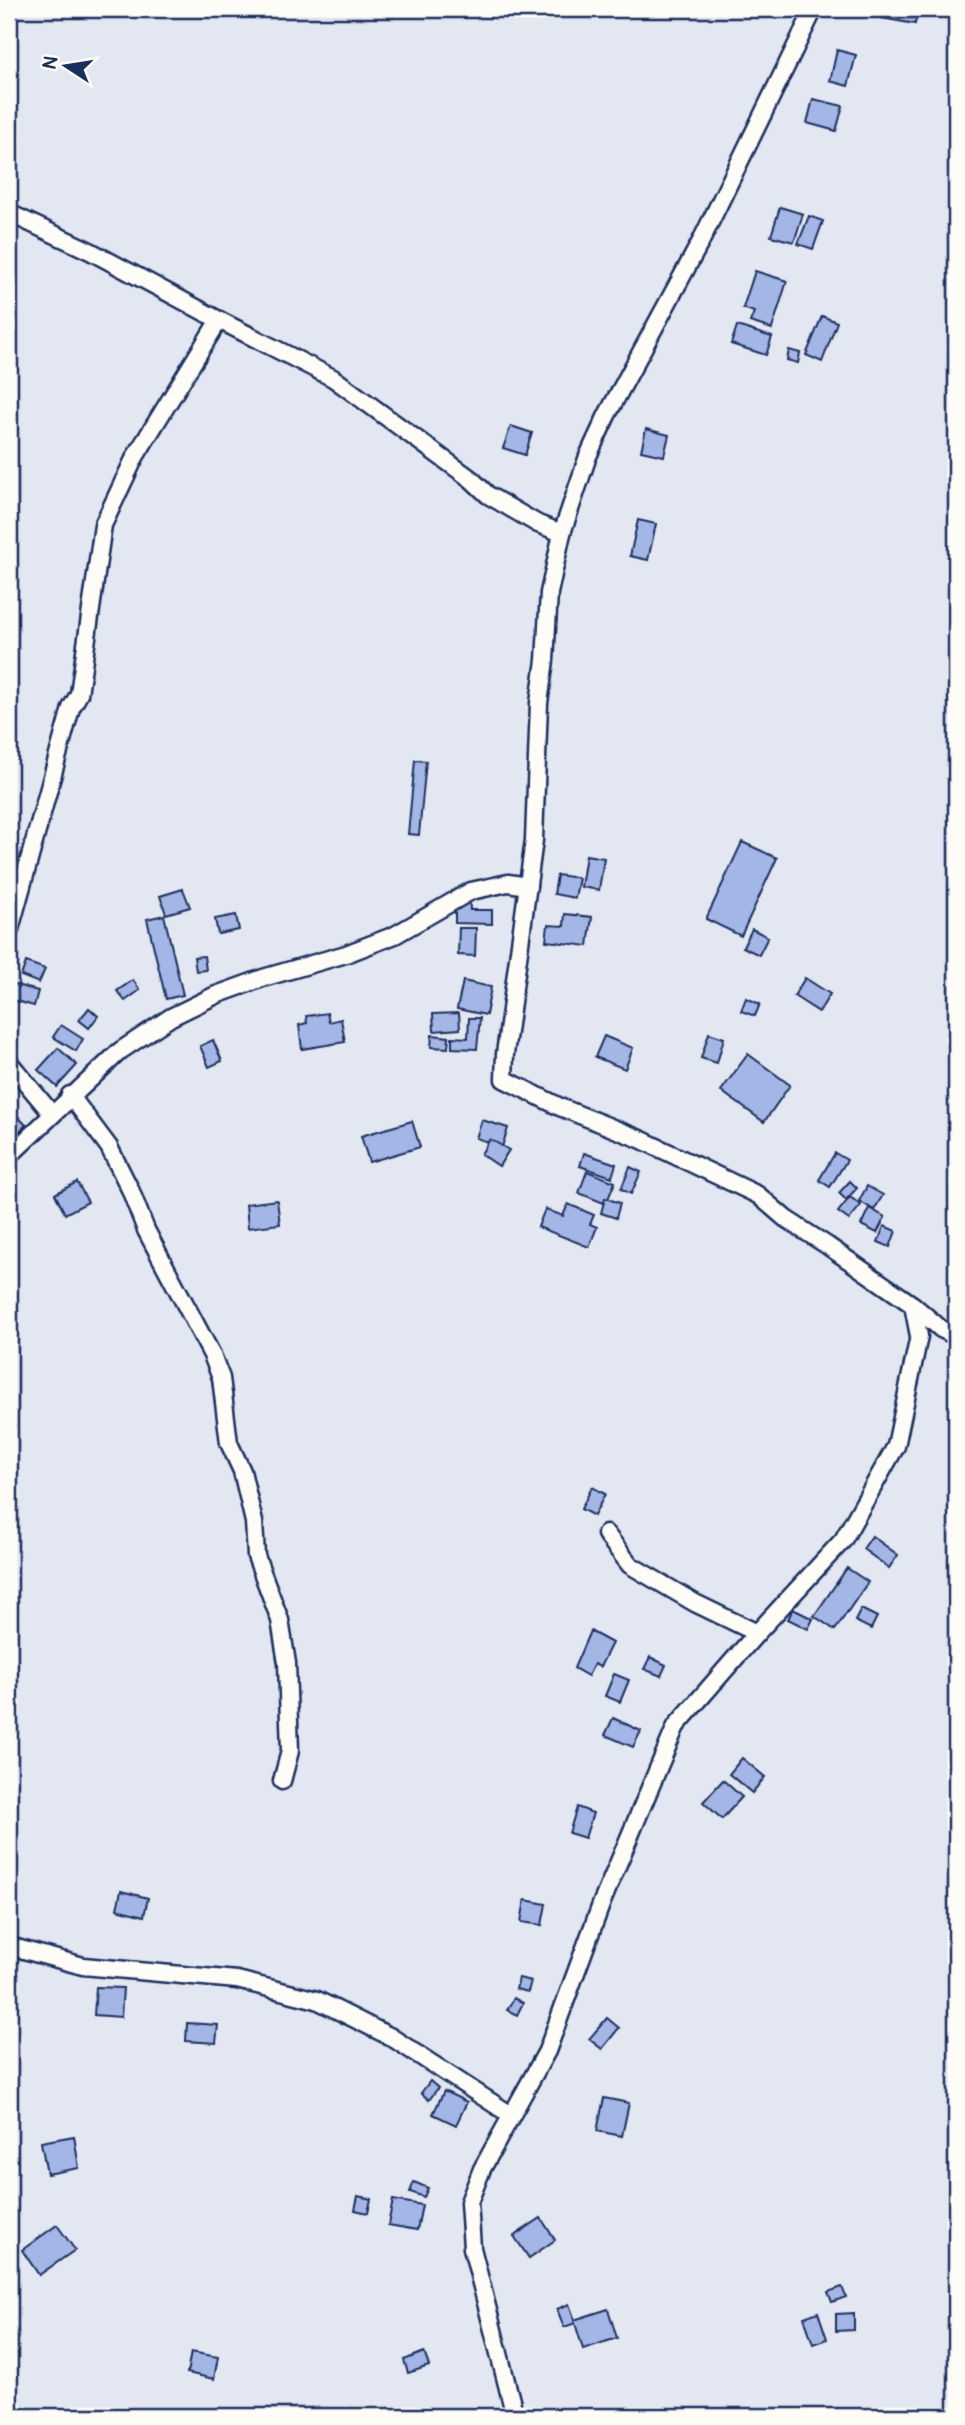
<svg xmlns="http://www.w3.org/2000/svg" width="965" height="2425" font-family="Pangolin,sans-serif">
	<rect width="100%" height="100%" fill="#e2e7f2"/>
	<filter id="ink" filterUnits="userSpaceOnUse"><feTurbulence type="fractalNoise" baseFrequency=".0143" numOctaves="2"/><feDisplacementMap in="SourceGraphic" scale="14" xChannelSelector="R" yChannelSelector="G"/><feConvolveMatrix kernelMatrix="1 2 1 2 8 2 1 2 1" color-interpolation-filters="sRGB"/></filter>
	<g filter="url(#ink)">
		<g fill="#a4b6e5" stroke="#1b2f5e" stroke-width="2">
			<polygon points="883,9 918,9 915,24 881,18"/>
			<polygon points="837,50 856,55 848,86 830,81"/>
			<polygon points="813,99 843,106 836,131 807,123"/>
			<polygon points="780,207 803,214 794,242 771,236"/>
			<polygon points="809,216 823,221 813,249 798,244"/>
			<polygon points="755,271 787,281 772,329 750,322 754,312 743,308"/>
			<polygon points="822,316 837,322 822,362 806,355"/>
			<polygon points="737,326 772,337 766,355 731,344"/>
			<polygon points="789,350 800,353 798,363 787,360"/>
			<polygon points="511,426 532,433 525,455 503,448"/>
			<polygon points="646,429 669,435 664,456 641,451"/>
			<polygon points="638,520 656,524 648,560 630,556"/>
			<polygon points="415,760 426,761 419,835 408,834"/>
			<polygon points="742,842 777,858 741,936 706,919"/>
			<polygon points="586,855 604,858 599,890 581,887"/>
			<polygon points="557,875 579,878 575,898 554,894"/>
			<polygon points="183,889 190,907 166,914 160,896"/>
			<polygon points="469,892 470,910 492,910 492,924 455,923 455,894"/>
			<polygon points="565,914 592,917 588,946 546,941 548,925 564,926"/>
			<polygon points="164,915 183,995 166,999 147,919"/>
			<polygon points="236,915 239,930 218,934 215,919"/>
			<polygon points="459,928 476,928 475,956 458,955"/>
			<polygon points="752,929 768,937 759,955 743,947"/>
			<polygon points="204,956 206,970 196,971 194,957"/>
			<polygon points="26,962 45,969 39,983 21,976"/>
			<polygon points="805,978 830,994 819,1012 794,996"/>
			<polygon points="133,980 140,990 125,1001 117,991"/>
			<polygon points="463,981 491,987 486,1015 457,1009"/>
			<polygon points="9,983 38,991 34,1006 9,999"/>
			<polygon points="746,998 760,1004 755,1016 741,1011"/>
			<polygon points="89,1008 98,1016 89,1028 79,1020"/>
			<polygon points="327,1013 329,1022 341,1019 345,1042 302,1049 299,1025 307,1023 306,1016"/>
			<polygon points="459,1013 460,1029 434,1031 433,1014"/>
			<polygon points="469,1018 480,1018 477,1049 452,1048 452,1037 468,1038"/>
			<polygon points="61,1025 83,1039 76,1051 53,1037"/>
			<polygon points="709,1033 724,1038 717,1063 701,1058"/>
			<polygon points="432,1035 449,1037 448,1048 431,1047"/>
			<polygon points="604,1036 633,1048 625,1069 595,1057"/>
			<polygon points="213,1040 222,1061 209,1067 200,1046"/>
			<polygon points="58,1048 77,1065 57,1087 38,1070"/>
			<polygon points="748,1054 790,1085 764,1122 721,1091"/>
			<polygon points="9,1107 26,1125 9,1141"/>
			<polygon points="482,1120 508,1128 502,1147 476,1138"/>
			<polygon points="412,1121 420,1147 369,1162 361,1136"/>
			<polygon points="490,1139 509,1150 499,1166 481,1154"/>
			<polygon points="584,1153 616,1164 612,1177 580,1166"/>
			<polygon points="835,1153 847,1160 830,1187 819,1180"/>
			<polygon points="630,1167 641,1172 631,1194 621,1189"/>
			<polygon points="587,1171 615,1182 606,1204 579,1193"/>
			<polygon points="850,1181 857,1188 846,1200 839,1193"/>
			<polygon points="77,1182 88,1202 65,1214 55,1194"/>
			<polygon points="867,1186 883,1195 874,1210 859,1201"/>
			<polygon points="850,1197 861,1205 849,1220 838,1212"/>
			<polygon points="605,1198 620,1203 616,1218 601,1213"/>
			<polygon points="277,1200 280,1224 248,1228 246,1204"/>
			<polygon points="568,1204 594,1215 590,1224 597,1227 589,1247 538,1227 545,1209 563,1216"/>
			<polygon points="869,1208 885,1217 877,1233 861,1225"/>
			<polygon points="884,1226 896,1231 890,1247 878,1242"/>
			<polygon points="592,1487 605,1494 594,1516 581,1509"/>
			<polygon points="872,1536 898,1555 889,1568 863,1549"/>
			<polygon points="847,1568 868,1582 835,1630 814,1616"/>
			<polygon points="793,1609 813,1619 808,1629 788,1619"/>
			<polygon points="861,1609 877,1617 871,1629 855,1621"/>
			<polygon points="590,1631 612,1643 600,1667 594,1664 588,1676 574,1668"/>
			<polygon points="650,1657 666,1665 661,1676 644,1669"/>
			<polygon points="614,1674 629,1680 620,1702 605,1696"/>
			<polygon points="613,1718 641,1731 633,1747 605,1735"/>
			<polygon points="742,1758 765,1777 752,1793 729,1774"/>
			<polygon points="723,1780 742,1797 722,1819 703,1802"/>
			<polygon points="577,1807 593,1813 585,1838 569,1833"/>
			<polygon points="121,1891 148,1898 144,1916 117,1909"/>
			<polygon points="525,1900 546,1904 542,1925 521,1922"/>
			<polygon points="519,1978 531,1981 528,1992 516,1989"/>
			<polygon points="96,1987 123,1988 121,2017 94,2015"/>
			<polygon points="514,1998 523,2003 517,2015 507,2010"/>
			<polygon points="607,2018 619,2028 602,2049 589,2039"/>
			<polygon points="187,2023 218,2025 216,2043 186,2041"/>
			<polygon points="430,2081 438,2088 429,2100 421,2093"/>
			<polygon points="444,2091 467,2102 456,2125 433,2114"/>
			<polygon points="604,2098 629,2103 622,2136 597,2131"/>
			<polygon points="74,2136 79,2168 47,2174 41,2142"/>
			<polygon points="414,2182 428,2188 424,2197 410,2192"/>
			<polygon points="358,2196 371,2199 368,2213 355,2210"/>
			<polygon points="393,2200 422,2205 417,2230 388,2225"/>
			<polygon points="541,2218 555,2240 529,2258 514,2236"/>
			<polygon points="57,2225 75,2250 39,2275 22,2250"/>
			<polygon points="842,2287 846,2297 832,2302 828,2292"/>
			<polygon points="569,2304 576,2323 564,2327 557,2309"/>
			<polygon points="608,2309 617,2338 583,2349 574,2320"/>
			<polygon points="818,2312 827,2339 813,2344 804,2317"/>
			<polygon points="854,2313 854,2330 836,2331 836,2314"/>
			<polygon points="191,2352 218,2357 214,2379 187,2373"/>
			<polygon points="424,2352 429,2366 408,2373 404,2360"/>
		</g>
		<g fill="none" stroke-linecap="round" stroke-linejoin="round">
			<defs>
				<g id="street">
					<polyline points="9,213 90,251 219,320 333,378 471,479 488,495 538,524 562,533 588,456 607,415 700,243 814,9"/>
					<polyline points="9,933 71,708 79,694 103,525 135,457 219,320"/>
					<polyline points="9,1062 52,1114"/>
					<polyline points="70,1095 109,1147 130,1189 146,1230 212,1355 221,1378 229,1443 242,1471 254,1522 256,1556 280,1620 287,1663 290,1751 282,1781"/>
					<polyline points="9,1156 120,1051 171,1017 216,995 263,978 346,954 395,935 471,891 508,883 528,886"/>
					<polyline points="913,1305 941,1329 956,1336"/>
					<polyline points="606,1534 630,1565 695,1603 757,1633"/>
					<polyline points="9,1946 83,1966 237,1980 317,2000 391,2037 511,2115"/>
					<polyline points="515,2416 472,2248 469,2202 482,2169 547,2051 602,1902 676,1726 757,1633 843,1540 896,1446 919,1336 913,1305 828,1246 786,1219 758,1195 640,1139 560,1107 504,1079 505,1054 534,840 539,703 545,660 549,593 562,533"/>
				</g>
			</defs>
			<use href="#street" stroke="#1b2f5e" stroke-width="21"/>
			<use href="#street" stroke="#fdfcf7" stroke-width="16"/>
		</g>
	</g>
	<rect width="965" height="2425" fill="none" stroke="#fdfcf7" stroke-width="35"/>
	<rect x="18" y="18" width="930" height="2390" fill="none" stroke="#1b2f5e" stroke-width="2.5" filter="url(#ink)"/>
	<g transform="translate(66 66) rotate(282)" stroke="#fdfcf7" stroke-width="5" paint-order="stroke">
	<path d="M0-5L12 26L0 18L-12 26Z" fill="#1b2f5e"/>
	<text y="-10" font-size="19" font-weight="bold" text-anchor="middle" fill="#1b2f5e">N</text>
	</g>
</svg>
